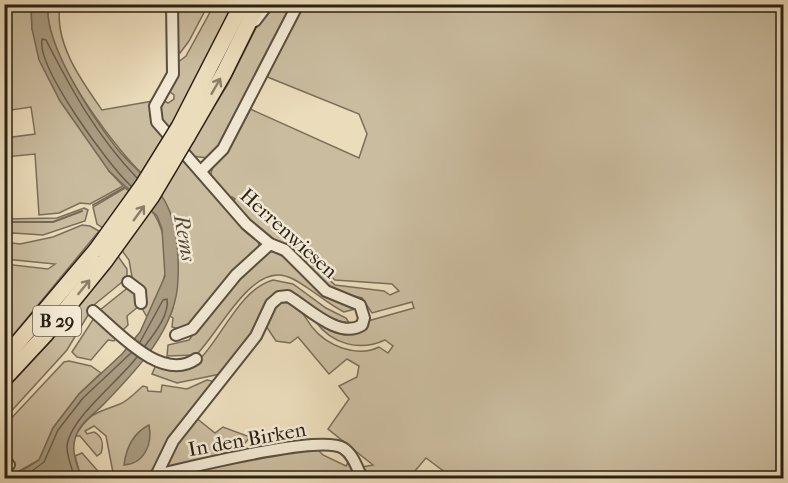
<svg xmlns="http://www.w3.org/2000/svg" width="788" height="483" font-family="'IM FELL French Canon',serif">
	<rect width="100%" height="100%" fill="#ebdcbb"/>
	<filter id="stains"><feTurbulence type="fractalNoise" baseFrequency=".00333" numOctaves="4"/><feColorMatrix values="0 0 0 0 .2 0 0 0 0 .09 0 0 0 0 .02 0 0 0 .5 -.17"/></filter>
	<radialGradient id="worn" r=".72"><stop offset=".6" stop-color="#630" stop-opacity="0"/><stop offset="1" stop-color="#630" stop-opacity=".3"/></radialGradient>
	<g fill="#cabc9f" stroke="#7a6e5a" stroke-width="1.5">
		<polygon points="4,5 31,5 32,29 109,171 123,186 90,204 80,203 59,213 39,215 35,154 5,157 5,138 35,134 31,107 5,111"/>
		<path d="M48 5H60C54 43 81 80 102 110L153 101 150 116 164 136 141 173C109 140 42 52 48 5Z"/>
		<polygon points="175,5 208,5 189,41 180,53 176,51"/>
		<polygon points="214,5 235,5 169,129 158,114 161,99 168,103 174,99 174,95 167,90 177,63 186,56"/>
		<polygon points="272,5 296,5 217,152 208,158 191,156 185,152 227,86 256,28"/>
		<path d="M301 5H783V478H444L446 473 426 458 409 478H162L171 473 315 447 323 455 346 466 351 458 356 468 373 465 328 429 349 399 339 386 357 377 359 366 347 359 329 374 298 337 290 343 276 341 266 326 274 305C296 296 301 312 312 327 327 346 357 358 379 347L388 353 393 346 385 340C359 352 332 344 315 321L316 319C334 329 356 346 368 321L414 308 412 302 372 313 362 298 332 291 294 251 299 252 335 285 384 291 390 295 399 291 392 284 335 280 298 248 272 240 246 220 233 202 235 199 232 197 229 199 210 178 214 161 248 108 359 158 367 134 359 114 265 76Z"/>
		<path d="M183 157 248 234 258 241 260 249 195 322 179 329 172 327 173 318 170 316 173 308C175 271 184 227 159 195Z"/>
		<polygon points="125,188 129,191 103,228 97,224 93,207"/>
		<polygon points="84,208 88,210 85,221 43,235 13,233 5,235 5,219 57,218"/>
		<path d="M149 208C164 223 170 258 164 278 161 292 154 305 147 317L143 310 144 295 132 277 129 260 120 248Z"/>
		<polygon points="82,225 90,226 99,231 5,345 5,264 48,269 55,264 5,259 5,242 20,244 53,237"/>
		<path d="M269 251C293 256 305 279 323 294 332 302 349 301 355 309L344 312C325 303 302 280 285 276 250 266 218 334 196 355L167 356 168 345 189 340 227 287Z"/>
		<polygon points="117,255 127,269 127,278 94,305 67,350 5,418 5,390 63,327"/>
		<path d="M273 280 293 284 326 308 346 318 350 324 325 317 290 293 281 291 274 294 267 302 254 332 225 373 177 383 152 374 156 365 199 360C223 336 239 290 273 280Z"/>
		<polygon points="130,286 135,290 139,306 127,316 128,325 122,331 100,310"/>
		<polygon points="94,318 118,336 114,341 108,340 91,360 77,357 72,352"/>
		<polygon points="69,361 91,366 101,373 79,394 53,428 39,460 19,471 19,475 4,478 4,426 64,362"/>
		<path d="M207 380 212 381V388C187 417 164 443 149 478H114L106 436 94 426 85 431 87 434 94 432C102 436 104 444 101 453L97 456 80 436H75C91 411 95 414 120 404 128 401 136 392 143 386L147 387 148 391 161 392 162 385 187 389Z"/>
		<polygon points="195,417 215,433 223,427 250,437 235,455 167,469 168,464 165,460"/>
		<polygon points="82,453 104,478 81,478 75,456"/>
	</g>
	<g fill="#a99c82" stroke="#766a56" stroke-width="1.5">
		<path d="M31 5H48C44 43 91 115 115 146 130 166 154 181 166 203 177 224 179 256 178 279 177 329 136 371 103 405 92 416 79 423 75 439 71 452 78 466 81 478H28L23 470 39 460 53 428 79 394 122 354 140 332 165 276 162 229 157 216 109 171 60 101 39 60 32 29Z"/>
		<path d="M149 425C153 444 144 464 124 465 126 449 133 433 149 425Z"/>
	</g>
	<g fill="none" stroke-linecap="round" stroke-linejoin="round">
		<g stroke="#6a5e4b" stroke-width="1.5">
			<path d="M131 186C109 166 36 67 42 39L46 40C72 91 97 136 137 178"/>
			<path d="M140 342 163 300 167 299C170 314 154 334 145 346"/>
			<polyline points="33,478 32,471 44,462 58,430 83,398 131,353"/>
			<path d="M75 478C72 469 67 457 67 447 68 420 119 381 137 357"/>
		</g>
		<g stroke="#766a56" stroke-width="2">
			<polyline points="93,205 125,187"/>
			<polyline points="4,222 53,222 82,211"/>
		</g>
		<defs>
			<g id="minor">
				<polyline points="255,21 268,4"/>
				<polyline points="201,171 223,149 298,4"/>
				<polyline points="128,282 140,291 141,303"/>
				<path d="M93 311C118 332 162 383 196 359"/>
				<polyline points="176,335 192,329 236,275 270,244"/>
				<polyline points="4,461 9,465"/>
				<path d="M156 475C188 468 320 434 343 448 353 454 357 468 362 478"/>
				<path d="M155 478 173 441 256 336 271 304 279 297 288 296C307 307 339 340 362 325L364 318 360 305 326 291 285 250 270 244 246 224 157 122 155 106 173 74 172 4"/>
			</g>
			<g id="highway">
				<polyline points="179,127 242,4"/>
				<polyline points="187,137 224,73 258,4"/>
				<polyline points="4,359 97,249"/>
				<polyline points="4,379 45,335 105,261"/>
			</g>
		</defs>
		<use href="#minor" stroke="#5a4f3e" stroke-width="14"/>
		<use href="#highway" stroke="#2a2014" stroke-width="18"/>
		<use href="#minor" stroke="#f2e8d3" stroke-width="10"/>
		<use href="#highway" stroke="#ebdcbb" stroke-width="15"/>
		<defs>
			<g id="highway-bridge">
				<polyline points="97,249 143,185 179,127"/>
				<polyline points="105,261 152,196 187,137"/>
			</g>
		</defs>
		<use href="#highway-bridge" stroke="#2a2014" stroke-width="18" stroke-linecap="butt"/>
		<use href="#highway-bridge" stroke="#ebdcbb" stroke-width="15"/>
	</g>
	<defs><path id="oneway-shaft" d="M-6 0H5M1.5-3L5.5 0L1.5 3" fill="none" stroke-width="1.6" stroke-linecap="round" stroke-linejoin="round" transform="scale(1.5)"/></defs>
	<g stroke="#8a7e68">
		<use href="#oneway-shaft" transform="translate(216 86) rotate(-60)"/>
		<use href="#oneway-shaft" transform="translate(139 213) rotate(-54)"/>
		<use href="#oneway-shaft" transform="translate(84 287) rotate(-51)"/>
	</g>
	<g text-anchor="middle" stroke-width="5" stroke-linejoin="round" paint-order="stroke">
		<rect fill="#f2e8d3" stroke="#665c4d" stroke-width="1.5" x="33" y="306" width="48" height="30" rx="4.5"/>
		<g font-size="18" font-weight="bold" fill="#2a2014">
			<text x="57" y="327">B 29</text>
		</g>
		<g font-size="20" fill="#2a2014" stroke="#f2e8d3">
			<text transform="translate(289 233) rotate(42)" y="7">Herrenwiesen</text>
			<text transform="translate(247 439) rotate(-10)" y="7">In den Birken</text>
		</g>
		<g font-size="21" font-style="italic" fill="#564b3a" stroke="#f2e8d3">
			<text transform="translate(185 238) rotate(80)" y="7">Rems</text>
		</g>
	</g>
	<rect width="788" height="483" fill="none" stroke="#ebdcbb" stroke-width="24"/>
	<rect x="6" y="6" width="776" height="471" fill="none" stroke="#2a2014" stroke-width="3"/>
	<rect x="12" y="12" width="764" height="459" fill="none" stroke="#2a2014" stroke-width="1.5"/>
	<rect width="100%" height="100%" filter="url(#stains)"/>
	<rect width="100%" height="100%" fill="url(#worn)"/>
</svg>
